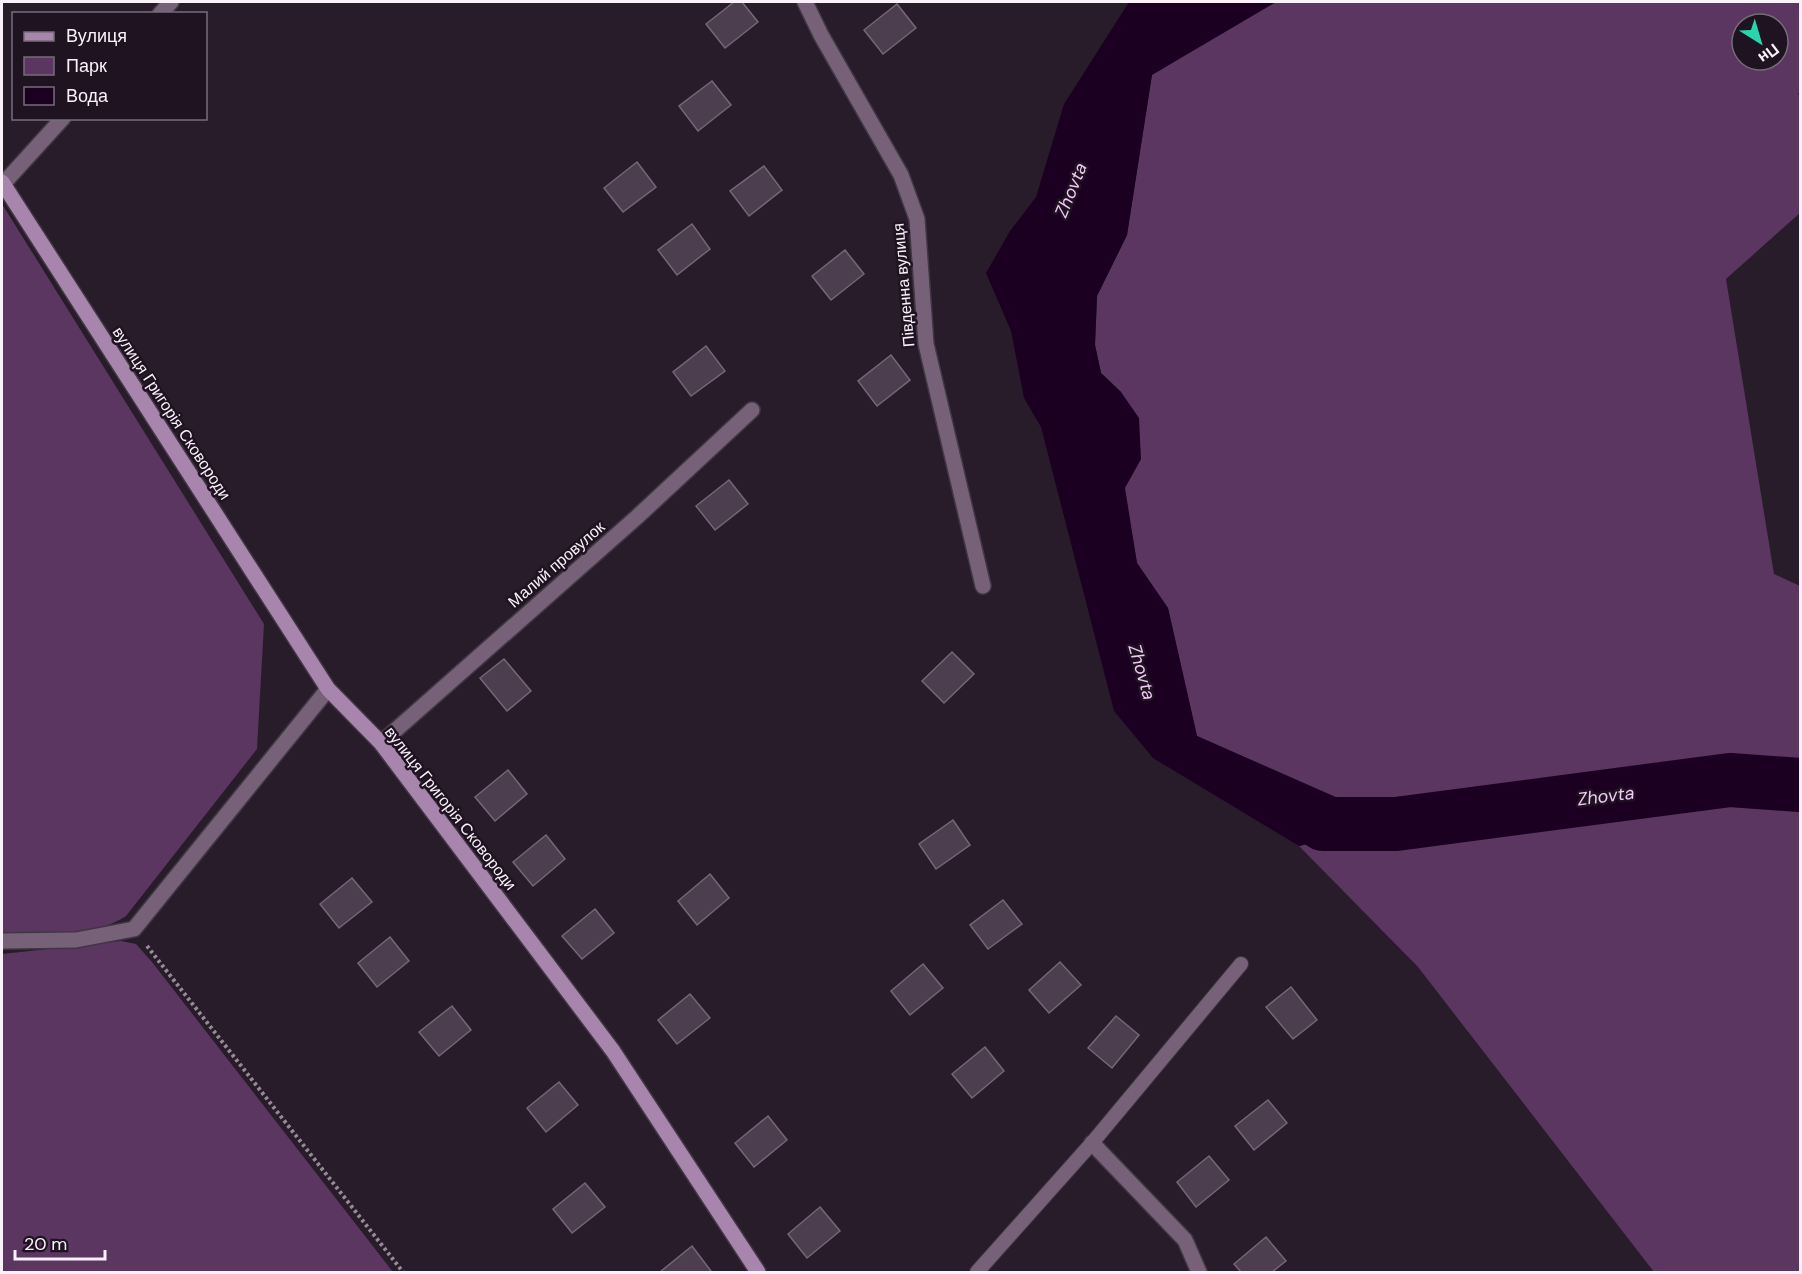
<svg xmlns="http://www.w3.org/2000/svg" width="1802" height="1274" font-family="'DM Sans',sans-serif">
	<rect width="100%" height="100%" fill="#281c2a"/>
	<g fill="#5a3660" fill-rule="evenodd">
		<path d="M1276 2H1800V92L1798 94 1800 97V213L1726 279 1774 574 1800 586V1272H1654L1418 967 1299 846 1395 823 1197 736 1168 608 1137 563 1124 488 1141 459 1121 392 1101 373 1095 345 1097 296 1127 235 1152 74ZM1742 24H1778V60H1742Z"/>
		<path d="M2 204 264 624 257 749 126 916C90 939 43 933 2 934Z"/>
		<polygon points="121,941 136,944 152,962 393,1272 2,1272 2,954"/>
	</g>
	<polygon fill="#1c0022" points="1129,2 1276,2 1152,75 1127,235 1097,296 1095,345 1101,373 1121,392 1139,418 1141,459 1125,488 1137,563 1168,608 1197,736 1396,824 1299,846 1153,758 1114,711 1041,427 1024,398 1011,331 986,273 1010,231 1036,197 1064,104"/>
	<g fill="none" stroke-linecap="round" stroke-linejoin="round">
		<polyline stroke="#1c0022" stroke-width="54" points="1323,824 1396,824 1730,780 1800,785"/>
	</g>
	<g fill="#4d3e4f" stroke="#756677" stroke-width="1.5">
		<polygon points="734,2 742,2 758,22 725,48 706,24"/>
		<polygon points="897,4 916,28 883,54 864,30"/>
		<polygon points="712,81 731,105 698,131 679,106"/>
		<polygon points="637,162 656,187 623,212 604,188"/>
		<polygon points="764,166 782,190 749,216 730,191"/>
		<polygon points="692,224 710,249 677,275 658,250"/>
		<polygon points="845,250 864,274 831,300 812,276"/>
		<polygon points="706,346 725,371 691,396 673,372"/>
		<polygon points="891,355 910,380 877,406 858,381"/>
		<polygon points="729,480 748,504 715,530 696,506"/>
		<polygon points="952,652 974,674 944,703 922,681"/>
		<polygon points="504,659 531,691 507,711 480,678"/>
		<polygon points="508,770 527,794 495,821 475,797"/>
		<polygon points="953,820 970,845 936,869 919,844"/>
		<polygon points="546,835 565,859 533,886 513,862"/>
		<polygon points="710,874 729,898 697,925 678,901"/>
		<polygon points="352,878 372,902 339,928 320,904"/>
		<polygon points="1003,900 1022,924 988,949 970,925"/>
		<polygon points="595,909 614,933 582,959 562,936"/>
		<polygon points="390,937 409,961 377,987 358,963"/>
		<polygon points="1060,962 1081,985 1049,1013 1029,990"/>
		<polygon points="923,964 943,988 910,1015 891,991"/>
		<polygon points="1291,987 1317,1020 1293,1039 1266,1007"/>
		<polygon points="690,994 710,1018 677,1044 658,1020"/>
		<polygon points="452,1006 471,1030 439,1056 419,1032"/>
		<polygon points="1116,1016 1139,1035 1112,1068 1088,1048"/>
		<polygon points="985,1047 1004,1071 972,1098 952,1074"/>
		<polygon points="559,1082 578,1105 546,1132 527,1108"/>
		<polygon points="1268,1100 1287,1123 1254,1150 1235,1126"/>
		<polygon points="768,1116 787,1140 754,1167 735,1143"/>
		<polygon points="1209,1156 1229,1180 1196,1207 1177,1182"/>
		<polygon points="585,1183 605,1207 572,1233 553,1209"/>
		<polygon points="820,1207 840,1231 807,1258 788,1234"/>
		<polygon points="1266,1237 1286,1261 1272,1272 1241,1272 1234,1264"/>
		<polygon points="692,1246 711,1271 709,1272 660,1272"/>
	</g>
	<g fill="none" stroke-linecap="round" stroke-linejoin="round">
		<defs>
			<polyline id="lane" points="977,1272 1092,1143 1241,964"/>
			<g id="street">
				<polyline points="805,2 821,35 901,175 917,219 926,344 983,586"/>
				<polyline points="160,14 171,2"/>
				<polyline points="3,184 63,118"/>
				<polyline points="381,743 637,517 752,410"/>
				<polyline points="2,941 76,940 134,929 328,689"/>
				<polyline points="1092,1143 1185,1240 1199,1272"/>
			</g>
			<polyline id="secondary" points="2,182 328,689 381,743 613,1051 758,1272"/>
		</defs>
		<use href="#lane" stroke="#413643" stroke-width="16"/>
		<use href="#street" stroke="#413643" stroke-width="18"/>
		<use href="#secondary" stroke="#413643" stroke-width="18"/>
		<polyline stroke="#958a96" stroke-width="4" stroke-dasharray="3 3" stroke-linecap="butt" points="147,946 403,1272"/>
		<use href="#lane" stroke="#766179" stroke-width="14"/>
		<use href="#street" stroke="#766179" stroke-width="15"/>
		<use href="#secondary" stroke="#a785ac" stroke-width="15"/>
	</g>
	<g text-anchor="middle" stroke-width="5" stroke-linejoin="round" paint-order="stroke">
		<g font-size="16" fill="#faf1fb" stroke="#1f1321">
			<text transform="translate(903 285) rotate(-95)" y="6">Південна вулиця</text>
			<text transform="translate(172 413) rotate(57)" y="6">вулиця Григорія Сковороди</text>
			<text transform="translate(556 564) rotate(-41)" y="6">Малий провулок</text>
			<text transform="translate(451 808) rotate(52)" y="6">вулиця Григорія Сковороди</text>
		</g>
		<g font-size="18" font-style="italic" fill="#f3c9f9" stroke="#1f1321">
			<text transform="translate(1071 190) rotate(-68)" y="6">Zhovta</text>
			<text transform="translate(1142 672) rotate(74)" y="6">Zhovta</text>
			<text transform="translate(1606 796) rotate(-7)" y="6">Zhovta</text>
		</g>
	</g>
	<rect width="1802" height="1274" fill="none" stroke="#faf1fb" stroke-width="6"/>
	<rect x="12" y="12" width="195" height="108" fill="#1f1321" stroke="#776c78" stroke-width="1.5"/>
	<rect x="24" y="32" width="30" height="9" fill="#a785ac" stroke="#776c78" stroke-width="1.5"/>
	<text x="66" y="42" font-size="18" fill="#faf1fb">Вулиця</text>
	<rect x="24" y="57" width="30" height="18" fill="#5a3660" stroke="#776c78" stroke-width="1.5"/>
	<text x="66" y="72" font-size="18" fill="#faf1fb">Парк</text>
	<rect x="24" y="87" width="30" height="18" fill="#1c0022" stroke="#776c78" stroke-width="1.5"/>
	<text x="66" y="102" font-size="18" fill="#faf1fb">Вода</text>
	<g transform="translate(1760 42) rotate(143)"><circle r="28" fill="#1f1321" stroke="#776c78" stroke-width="1.5"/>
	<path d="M0-4.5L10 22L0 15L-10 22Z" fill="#28d5ad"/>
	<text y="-9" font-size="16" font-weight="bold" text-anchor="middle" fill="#faf1fb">Пн</text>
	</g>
	<path d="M15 1250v9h90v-9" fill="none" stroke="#faf1fb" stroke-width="3"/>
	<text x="24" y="1250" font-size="18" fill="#faf1fb" stroke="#1f1321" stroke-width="4.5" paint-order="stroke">20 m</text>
</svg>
